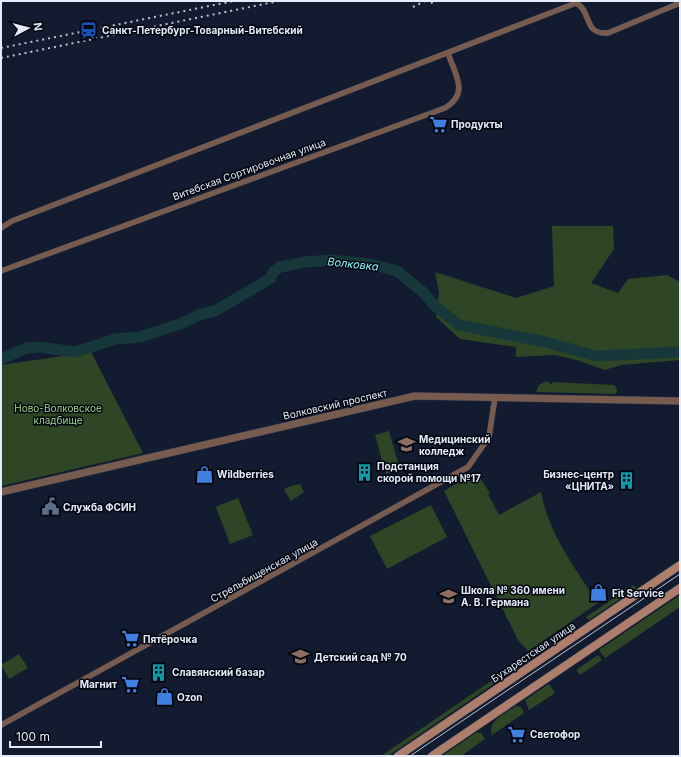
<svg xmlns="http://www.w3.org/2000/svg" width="681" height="757" font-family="Inter,sans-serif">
	<rect width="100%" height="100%" fill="#131b31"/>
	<g fill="#2e4625">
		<polygon points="552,226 613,226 614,249 591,283 618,293 628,279 667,275 680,282 680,360 621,365 605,370 577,360 554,355 516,357 516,347 460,339 436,317 439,292 435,272 516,298 554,286"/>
		<polygon points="91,352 143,453 1,486 1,365"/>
		<polygon points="545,382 549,382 550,384 552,384 553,382 613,385 616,387 617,391 616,394 536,392 539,385"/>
		<polygon points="389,431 400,470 386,474 375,435"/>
		<path d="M476 472 490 493 488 494 499 515 541 492C549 535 575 568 598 603L528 651 518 640 444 491Z"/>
		<polygon points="300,484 304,492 291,501 284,490 288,487"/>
		<polygon points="238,498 253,535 230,544 216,507"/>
		<polygon points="431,505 447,537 387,569 370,536"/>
		<polygon points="633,585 636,588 589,620 586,617"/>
		<polygon points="680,595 680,607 605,658 599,650"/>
		<polygon points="534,652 536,655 388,756 381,756"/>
		<polygon points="19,654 28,668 9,679 1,665"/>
		<polygon points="598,655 602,660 580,675 576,670"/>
		<polygon points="549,684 555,693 529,710 525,700"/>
		<path d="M516 706 521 707 524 713 492 735C487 720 506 713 516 706Z"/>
		<polygon points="477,732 481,733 485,739 461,756 442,756"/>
	</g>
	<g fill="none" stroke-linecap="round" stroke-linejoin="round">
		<polyline stroke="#17383a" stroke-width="11" points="1,359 27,348 39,347 75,352 116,339 140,337 180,324 201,314 215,311 271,278 273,272 280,267 305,262 331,260 370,264 397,271 424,293 434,305 459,325 545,342 596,356 680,352"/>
		<defs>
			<g id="minor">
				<path d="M1 228 12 221 576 3C592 11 583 35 608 33L680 3"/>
				<path d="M1 271 445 108C470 93 455 75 448 53"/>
				<polyline points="1,725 468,467 489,437 495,397"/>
			</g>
			<polyline id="tertiary" points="1,492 415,396 680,401"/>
			<g id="secondary">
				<polyline points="398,756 680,565"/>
				<polyline points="432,756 680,588"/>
			</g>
		</defs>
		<use href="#minor" stroke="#30384d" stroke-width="6"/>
		<use href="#tertiary" stroke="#30384d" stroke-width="8"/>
		<use href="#secondary" stroke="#30384d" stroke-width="9"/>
		<use href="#minor" stroke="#785b4f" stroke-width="5.5"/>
		<use href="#tertiary" stroke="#785b4f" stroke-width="7"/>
		<use href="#secondary" stroke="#ae7e6c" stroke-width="8"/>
		<polyline stroke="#bac2d2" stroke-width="1" points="410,756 680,574"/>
		<g stroke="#bac2d2" stroke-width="2" stroke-dasharray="2 4" stroke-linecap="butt">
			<polyline points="431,3 435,1"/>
			<polyline points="413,7 425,1"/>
			<polyline points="1,48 234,1"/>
			<polyline points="1,58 279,1"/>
		</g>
	</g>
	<defs>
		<symbol id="station-bare" viewBox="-9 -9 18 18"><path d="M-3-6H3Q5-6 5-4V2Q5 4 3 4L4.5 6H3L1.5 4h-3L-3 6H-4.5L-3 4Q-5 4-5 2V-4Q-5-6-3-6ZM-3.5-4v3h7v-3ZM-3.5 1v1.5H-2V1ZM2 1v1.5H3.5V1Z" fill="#1a4fb4" stroke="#04060f" stroke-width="2.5" paint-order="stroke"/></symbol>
		<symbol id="supermarket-bare" viewBox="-9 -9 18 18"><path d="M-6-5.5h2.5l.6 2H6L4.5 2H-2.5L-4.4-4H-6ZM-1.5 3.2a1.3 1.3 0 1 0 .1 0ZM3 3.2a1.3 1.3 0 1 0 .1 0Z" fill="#3f7fe0" stroke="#04060f" stroke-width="2.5" paint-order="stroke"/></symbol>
		<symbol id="university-bare" viewBox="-9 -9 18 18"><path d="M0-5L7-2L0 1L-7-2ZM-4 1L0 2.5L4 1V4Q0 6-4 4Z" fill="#8d6e63" stroke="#04060f" stroke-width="2.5" paint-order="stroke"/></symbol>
		<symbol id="building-bare" viewBox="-9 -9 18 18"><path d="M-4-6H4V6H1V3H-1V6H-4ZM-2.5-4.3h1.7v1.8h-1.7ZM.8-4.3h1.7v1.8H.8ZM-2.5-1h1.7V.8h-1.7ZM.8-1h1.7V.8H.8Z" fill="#0f9aa8" stroke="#04060f" stroke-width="2.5" paint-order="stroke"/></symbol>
		<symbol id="shop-bare" viewBox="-9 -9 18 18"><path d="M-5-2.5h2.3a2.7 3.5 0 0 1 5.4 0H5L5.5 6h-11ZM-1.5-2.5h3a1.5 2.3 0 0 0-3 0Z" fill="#3f7fe0" stroke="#04060f" stroke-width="2.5" paint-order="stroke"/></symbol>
		<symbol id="civic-bare" viewBox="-9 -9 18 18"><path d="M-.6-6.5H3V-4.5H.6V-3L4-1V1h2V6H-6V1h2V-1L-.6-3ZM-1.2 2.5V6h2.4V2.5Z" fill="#5c6f8a" stroke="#04060f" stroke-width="2.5" paint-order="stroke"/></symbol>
		<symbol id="school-bare" viewBox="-9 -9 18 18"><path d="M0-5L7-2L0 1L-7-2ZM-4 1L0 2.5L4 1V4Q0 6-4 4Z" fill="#8d6e63" stroke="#04060f" stroke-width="2.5" paint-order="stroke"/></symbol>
	</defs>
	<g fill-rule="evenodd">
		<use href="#station-bare" x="76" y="18" width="25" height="25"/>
		<use href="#supermarket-bare" x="426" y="112" width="25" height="25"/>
		<use href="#university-bare" x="394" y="432" width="25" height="25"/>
		<use href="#building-bare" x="352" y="460" width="25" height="25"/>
		<use href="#shop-bare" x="192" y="462" width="25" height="25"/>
		<use href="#building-bare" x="614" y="468" width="25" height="25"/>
		<use href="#civic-bare" x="38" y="494" width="25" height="25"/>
		<use href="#shop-bare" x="586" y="580" width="25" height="25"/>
		<use href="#school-bare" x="436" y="584" width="25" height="25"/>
		<use href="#supermarket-bare" x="118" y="626" width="25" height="25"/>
		<use href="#school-bare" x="288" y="644" width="25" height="25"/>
		<use href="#building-bare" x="146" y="660" width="25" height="25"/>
		<use href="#supermarket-bare" x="118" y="672" width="25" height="25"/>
		<use href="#shop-bare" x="152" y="684" width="25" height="25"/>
		<use href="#supermarket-bare" x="504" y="722" width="25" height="25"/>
	</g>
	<g text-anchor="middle" stroke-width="3" stroke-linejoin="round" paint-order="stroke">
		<g font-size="10" font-weight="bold" fill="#e4ebfa" stroke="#04060f" text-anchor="start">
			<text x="102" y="34">Санкт-Петербург-Товарный-Витебский</text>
			<text x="451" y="128">Продукты</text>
			<text x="419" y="443">Медицинский<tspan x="419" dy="12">колледж</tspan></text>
			<text x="377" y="470">Подстанция<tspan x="377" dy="12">скорой помощи №17</tspan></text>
			<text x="217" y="478">Wildberries</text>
			<text x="614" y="478" text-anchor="end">Бизнес-центр<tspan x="614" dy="12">«ЦНИТА»</tspan></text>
			<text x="63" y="511">Служба ФСИН</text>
			<text x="461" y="594">Школа № 360 имени<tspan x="461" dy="12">А. В. Германа</tspan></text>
			<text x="612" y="597">Fit Service</text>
			<text x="143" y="643">Пятёрочка</text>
			<text x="314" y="661">Детский сад № 70</text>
			<text x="172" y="676">Славянский базар</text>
			<text x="117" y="688" text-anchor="end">Магнит</text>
			<text x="177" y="701">Ozon</text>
			<text x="530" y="738">Светофор</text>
		</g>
		<g font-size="10" fill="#e4ebfa" stroke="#04060f">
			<text transform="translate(249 169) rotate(-20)" y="4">Витебская Сортировочная улица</text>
			<text transform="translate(335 404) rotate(-13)" y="4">Волковский проспект</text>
			<text transform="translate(264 570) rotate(-29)" y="4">Стрельбищенская улица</text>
			<text transform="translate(533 652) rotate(-34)" y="4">Бухарестская улица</text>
		</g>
		<g font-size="10" fill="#98d381" stroke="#04060f">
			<text x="58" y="412">Ново-Волковское<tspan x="58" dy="12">кладбище</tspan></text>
		</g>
		<g font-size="11" font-style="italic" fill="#88f5fc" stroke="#04060f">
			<text transform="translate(353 264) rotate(6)" y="4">Волковка</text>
		</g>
	</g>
	<rect width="681" height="757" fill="none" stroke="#e4ebfa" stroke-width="4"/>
	<g transform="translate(28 28) rotate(83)" stroke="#04060f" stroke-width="3" paint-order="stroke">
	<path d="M0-3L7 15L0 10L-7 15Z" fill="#e4ebfa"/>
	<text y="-6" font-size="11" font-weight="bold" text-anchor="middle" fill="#e4ebfa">N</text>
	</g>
	<path d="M10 741v6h91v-6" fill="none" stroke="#e4ebfa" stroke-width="2"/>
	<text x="16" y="741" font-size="12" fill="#e4ebfa" stroke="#04060f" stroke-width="3" paint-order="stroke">100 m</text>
</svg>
